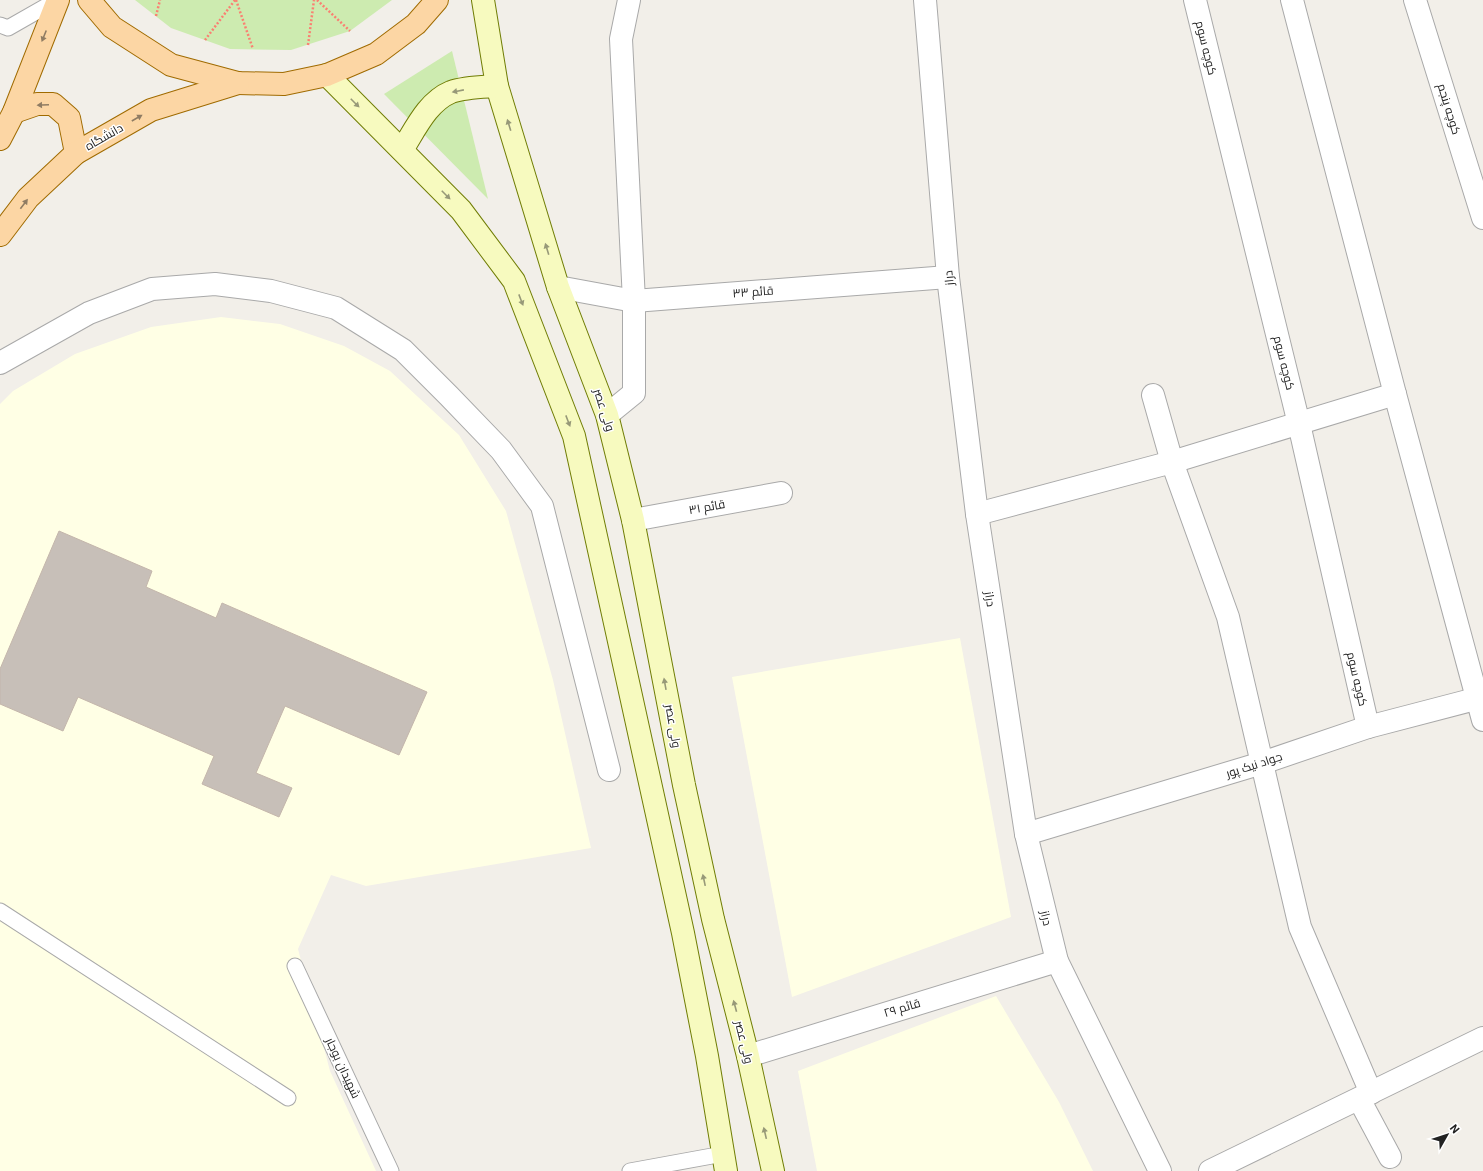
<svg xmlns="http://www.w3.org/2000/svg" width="1483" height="1171" font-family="Roboto,Cairo,sans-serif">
	<rect width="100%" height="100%" fill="#f2efe9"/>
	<g fill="#ffffe5">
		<polygon points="221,317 280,324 344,346 390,371 459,435 506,511 553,680 591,848 366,886 331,875 298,949 330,1071 376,1171 0,1171 0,404 13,391 75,354 151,327"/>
		<polygon points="960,638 1011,917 792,997 732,677"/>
		<polygon points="996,996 1059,1102 1093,1171 817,1171 798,1071"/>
	</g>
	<g fill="#cdebb0">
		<polygon points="135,0 392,0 350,31 291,50 230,49 171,28"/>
		<polygon points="452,51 488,199 384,94"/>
	</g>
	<polygon fill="#c7bfb8" stroke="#c4b6ab" points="59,531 152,571 146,587 216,618 222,603 427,692 399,755 285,706 256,773 292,788 279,817 202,784 214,756 78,697 63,731 0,704 0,669"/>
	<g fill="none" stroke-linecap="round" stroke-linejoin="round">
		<defs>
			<g id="service">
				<polyline points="0,25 8,28 57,0"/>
				<polyline points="0,911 288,1098"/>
				<polyline points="295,966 391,1171"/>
				<polyline points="630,1171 723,1154"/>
			</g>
			<g id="minor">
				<polyline points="925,0 948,277 977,514 1026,834 1057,961 1160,1171"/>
				<polyline points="1195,0 1299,424 1368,727"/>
				<polyline points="1292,0 1395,394 1483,720"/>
				<polyline points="1415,0 1483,218"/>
				<polyline points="558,287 634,301 948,277"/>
				<polyline points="0,363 89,313 152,289 215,284 271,291 336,308 403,350 449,396 501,450 542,506 609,770"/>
				<polyline points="1153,395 1172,462 1228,617 1300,927 1371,1093"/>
				<polyline points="607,415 634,393 634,301 621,39 629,0"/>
				<polyline points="977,514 1172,462 1395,394"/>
				<polyline points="633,520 781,493"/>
				<polyline points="1026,834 1262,763 1368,727 1483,697"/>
				<polyline points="748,1056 1057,961"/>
				<polyline points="1359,1099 1390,1157"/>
				<polyline points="1210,1171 1483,1038"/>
			</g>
			<g id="secondary">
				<polyline points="483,0 497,86 558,287 607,415 633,520 684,785 713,919 748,1056 773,1171"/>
				<polyline points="327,75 461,210 514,281 574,436 683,933 707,1056 726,1171"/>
				<path d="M402 150C415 130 427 102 451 92 465 87 483 87 497 86"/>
			</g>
			<g id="primary">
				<polyline points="89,0 112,27 171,65 238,83 284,84 327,75 376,54 416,24 437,0"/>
				<polyline points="14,112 37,104 53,104 69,118 76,153"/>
				<polyline points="0,139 14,112 58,0"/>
				<polyline points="0,235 28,198 76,153 151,110 238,83"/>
			</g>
		</defs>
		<use href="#service" stroke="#a9a9a9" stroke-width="17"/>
		<use href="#minor" stroke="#a9a9a9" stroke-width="24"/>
		<use href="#secondary" stroke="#707d05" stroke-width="24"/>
		<use href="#primary" stroke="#a06b00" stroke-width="24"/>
		<g stroke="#fa8072" stroke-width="2.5" stroke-dasharray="2 2" stroke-linecap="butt">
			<polyline points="236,0 253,49"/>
			<polyline points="317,0 350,31"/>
			<polyline points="156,16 160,0"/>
			<polyline points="205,40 235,0"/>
			<polyline points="308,45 314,0"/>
		</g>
		<use href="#service" stroke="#fff" stroke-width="15"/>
		<use href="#minor" stroke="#fff" stroke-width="22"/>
		<use href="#secondary" stroke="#f7fabf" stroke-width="22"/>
		<use href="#primary" stroke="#fcd6a4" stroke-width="22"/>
	</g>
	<defs><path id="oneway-solid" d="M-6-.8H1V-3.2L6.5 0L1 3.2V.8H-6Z"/></defs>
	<g fill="#8f7c63">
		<use href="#oneway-solid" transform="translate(44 36) rotate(112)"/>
		<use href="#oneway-solid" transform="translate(43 105) rotate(178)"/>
		<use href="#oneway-solid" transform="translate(137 118) rotate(-30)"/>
		<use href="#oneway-solid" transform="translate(24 204) rotate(-53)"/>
	</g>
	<g fill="#979978">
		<use href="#oneway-solid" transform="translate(458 91) rotate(169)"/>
		<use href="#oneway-solid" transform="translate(355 103) rotate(45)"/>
		<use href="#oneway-solid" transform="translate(509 125) rotate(-107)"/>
		<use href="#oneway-solid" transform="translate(446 195) rotate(45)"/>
		<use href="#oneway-solid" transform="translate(547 249) rotate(-107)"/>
		<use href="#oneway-solid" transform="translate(521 300) rotate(69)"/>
		<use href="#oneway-solid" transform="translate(568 421) rotate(69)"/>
		<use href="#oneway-solid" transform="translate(665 684) rotate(-100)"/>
		<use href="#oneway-solid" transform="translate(704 880) rotate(-102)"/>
		<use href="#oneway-solid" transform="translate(735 1006) rotate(-105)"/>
		<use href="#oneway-solid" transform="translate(765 1133) rotate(-103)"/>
	</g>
	<g text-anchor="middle" stroke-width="3" stroke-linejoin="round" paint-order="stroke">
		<g font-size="12" fill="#222" stroke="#fff">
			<text transform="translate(1206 48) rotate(76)" y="4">کوچه سوم</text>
			<text transform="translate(1449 109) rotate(73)" y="4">کوچه پنجم</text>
			<text transform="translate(104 137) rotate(-30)" y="4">دانشگاه</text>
			<text transform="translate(949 278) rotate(-96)" y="4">دراز</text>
			<text transform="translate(753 292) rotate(-4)" y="4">قائم ۳۳</text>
			<text transform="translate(1284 363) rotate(76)" y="4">کوچه سوم</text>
			<text transform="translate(604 410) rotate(72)" y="4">ولی عصر</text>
			<text transform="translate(707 507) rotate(-10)" y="4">قائم ۳۱</text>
			<text transform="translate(990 599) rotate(81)" y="4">دراز</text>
			<text transform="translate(1357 679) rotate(77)" y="4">کوچه سوم</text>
			<text transform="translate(673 726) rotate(80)" y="4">ولی عصر</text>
			<text transform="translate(1254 765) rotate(-18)" y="4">جواد نیک پور</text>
			<text transform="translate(1046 918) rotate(77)" y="4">دراز</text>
			<text transform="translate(902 1008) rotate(-17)" y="4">قائم ۲۹</text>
			<text transform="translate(744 1042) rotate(76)" y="4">ولی عصر</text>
			<text transform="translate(343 1068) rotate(65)" y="4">شهیدان بوجار</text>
		</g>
	</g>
	<g transform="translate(1447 1135) rotate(51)" stroke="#ffffff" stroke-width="3" paint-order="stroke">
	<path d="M0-3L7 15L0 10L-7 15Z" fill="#222222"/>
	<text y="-6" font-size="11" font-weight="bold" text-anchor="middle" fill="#222222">N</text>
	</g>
</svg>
